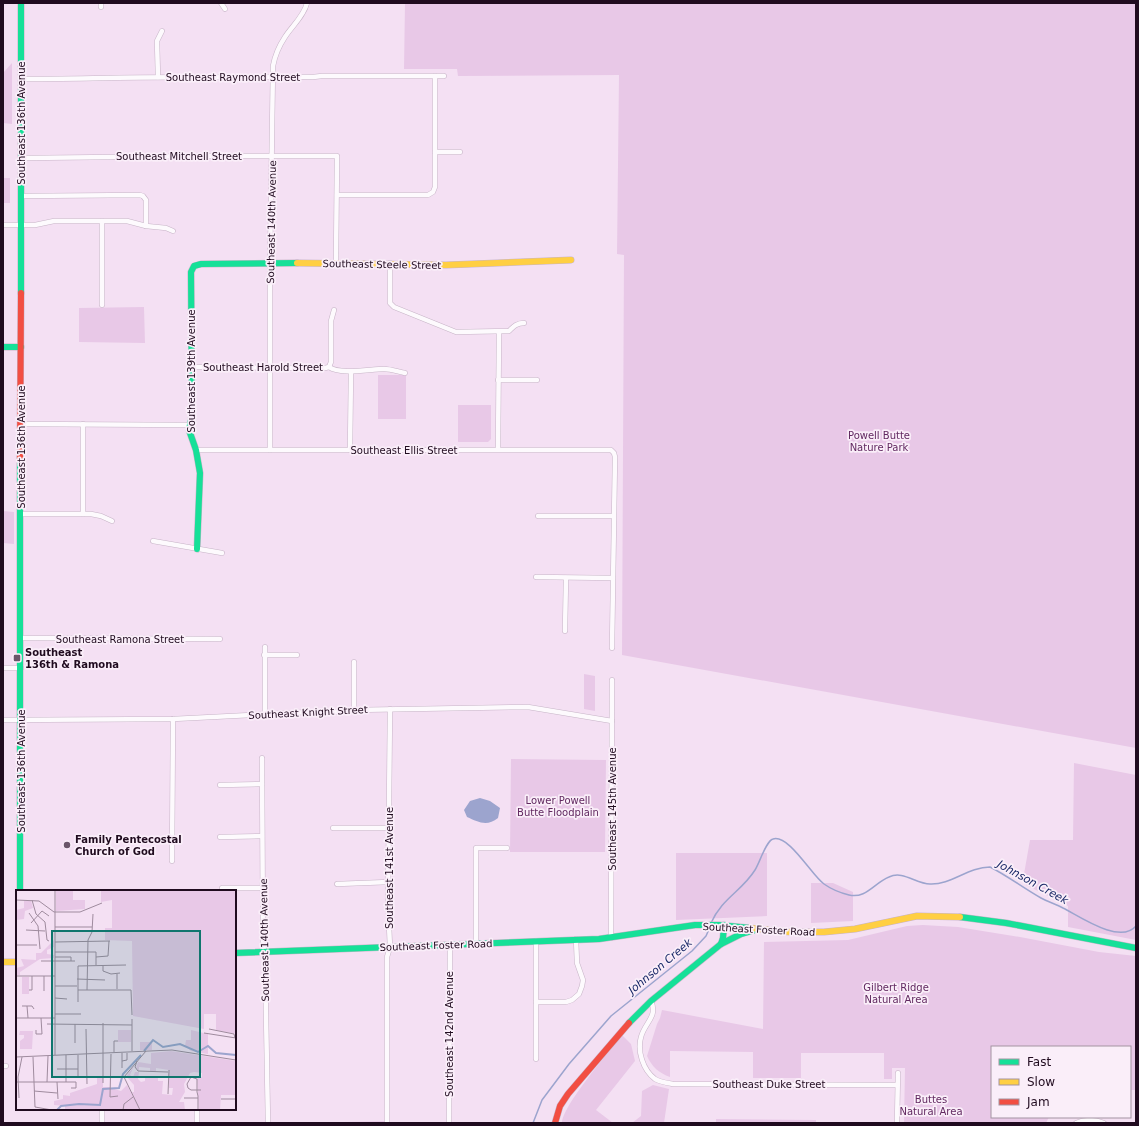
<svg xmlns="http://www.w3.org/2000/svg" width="1139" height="1126" font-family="'DejaVu Sans',sans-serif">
	<rect width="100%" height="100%" fill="#f4e0f3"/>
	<g fill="#e8c8e7">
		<polygon points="405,3 1136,3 1136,748 622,655 624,255 617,254 619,75 458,76 457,69 404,69"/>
		<polygon points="12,63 12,124 3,123 3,73"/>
		<rect x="3" y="178" width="7" height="25"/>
		<polygon points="144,307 145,343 79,342 79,308"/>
		<rect x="378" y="375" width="28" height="44"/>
		<polygon points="458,405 491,405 491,439 488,442 458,442"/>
		<polygon points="3,511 14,512 14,544 3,543"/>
		<polygon points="584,674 595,676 595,711 584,709"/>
		<polygon points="511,759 606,760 605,852 510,852"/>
		<polygon points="1074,763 1136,775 1136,940 1068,927 1068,906 1026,885 1024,874 1030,840 1073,840"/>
		<polygon points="676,853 767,853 767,916 676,920"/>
		<polygon points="811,883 833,883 853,892 853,921 811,923"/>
		<path d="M923 925 958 927 1020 937 1099 952 1136 956V1090H1130V1047H992V1117H1049L1046 1123H904L905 1068H892V1079H884V1053H801V1078H753V1052L670 1051V1077C659 1073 652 1067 647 1056L657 1024 660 1018 662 1010 763 1029 764 942 848 940 907 926Z"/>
		<path d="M622 1035 631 1044 635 1061 596 1110 613 1123H562C563 1105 609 1052 622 1035Z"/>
		<polygon points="653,1085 669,1089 664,1123 632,1123 641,1116 642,1091"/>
		<polygon points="716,1119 816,1120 816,1123 716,1123"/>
		<polygon points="388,1121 388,1123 343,1123 343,1122"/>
	</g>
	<path fill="#9ca4ce" d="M480 798 490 801 500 808 498 818C487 827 478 822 467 817L464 810 470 801Z"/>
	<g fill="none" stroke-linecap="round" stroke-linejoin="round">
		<g stroke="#9ca4ce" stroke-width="1.5">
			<path d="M711 923C722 898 742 891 755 870 760 862 766 841 773 839 789 834 812 876 824 884 831 889 841 893 849 895 866 899 874 883 889 877 903 870 916 884 930 884 951 885 968 867 990 867 1008 876 1023 888 1041 898 1048 902 1056 904 1063 908 1079 916 1120 945 1136 926"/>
			<polyline points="533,1123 542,1100 569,1064 611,1016 692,951 706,936 710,927"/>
		</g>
		<defs>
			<g id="street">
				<polyline points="221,3 225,9"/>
				<polyline points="101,7 101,3"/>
				<polyline points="158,77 157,41 162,31"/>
				<path d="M21 79C118 78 216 76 313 77L322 76H444"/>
				<polyline points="435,152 460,152"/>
				<polyline points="21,157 25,158 203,156 337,156 336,263"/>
				<polyline points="337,195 428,195 433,192 435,187 435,76"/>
				<polyline points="21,196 140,195 143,196 146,200 146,226"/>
				<polyline points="102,221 102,305"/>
				<polyline points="3,225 35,225 54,221 127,221 146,226 166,228 173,231"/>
				<path d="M390 263V303L394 307 456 332 509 331C514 326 517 323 524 323"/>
				<path d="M191 367 325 368 329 367C340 375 370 369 384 369 391 369 399 372 405 373"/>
				<polyline points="329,367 331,362 331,321 334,310"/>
				<polyline points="498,380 537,380"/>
				<polyline points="20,424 190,425"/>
				<polyline points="498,449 499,332"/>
				<polyline points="196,450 611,450 614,453 615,457 612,648"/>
				<path d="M270 450V264L273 66C275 55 279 46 285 37 292 26 304 16 307 3"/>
				<polyline points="350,450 351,372"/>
				<polyline points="20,514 91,514 101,516 112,521"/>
				<polyline points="83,514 83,424"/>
				<polyline points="538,516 613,516"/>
				<polyline points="153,541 222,553"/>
				<polyline points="536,577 613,578"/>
				<polyline points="565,631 566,578"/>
				<polyline points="21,638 220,639"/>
				<polyline points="265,647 265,715"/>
				<polyline points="264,655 297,655"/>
				<polyline points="3,668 21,668"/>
				<polyline points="354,710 354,662"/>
				<polyline points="3,720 173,719 310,712 324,713 354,710 528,707 612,721"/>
				<polyline points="262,758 263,942 265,959 268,1123"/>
				<polyline points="220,785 262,784"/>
				<polyline points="333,828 389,828"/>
				<polyline points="220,837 262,836"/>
				<polyline points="172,861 173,719"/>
				<polyline points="337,884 389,882"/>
				<polyline points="222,888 263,888"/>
				<polyline points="611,938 612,680"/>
				<polyline points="536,941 536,1059"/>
				<polyline points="476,943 476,848 507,848"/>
				<path d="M651 1001C658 1017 645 1022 641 1037 637 1051 643 1070 655 1079 660 1082 667 1083 673 1084L897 1085"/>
				<polyline points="536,1002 566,1002 572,1000 579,994 582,986 583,980 577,963 576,939"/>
				<polyline points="3,1066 6,1066"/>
				<polyline points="197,1109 197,1123"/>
				<polyline points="102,1123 102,1109"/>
				<polyline points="387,1123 387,957 390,947 388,904 390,709"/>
				<polyline points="449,1123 450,944"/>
				<polyline points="897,1123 898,1073"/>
				<path d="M1076 1123C1085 1119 1094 1119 1104 1123"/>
			</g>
			<g id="fast">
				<polyline points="21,293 21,3"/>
				<polyline points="3,347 21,347"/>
				<polyline points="197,549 200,473 196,450 189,430 192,413 191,272 194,266 201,264 297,263"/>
				<polyline points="20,891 20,457"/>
				<polyline points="960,917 1006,923 1136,948"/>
				<polyline points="721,944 741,934 755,930"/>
				<polyline points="235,953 599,939 695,925 719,925 750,928"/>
				<polyline points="629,1023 651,1001 721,944 723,938 724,925"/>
			</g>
			<g id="slow">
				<polyline points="297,263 446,265 571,260"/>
				<polyline points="750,928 790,932 824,932 855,929 917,916 960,917"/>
				<polyline points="3,962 17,962"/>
			</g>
			<g id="jam">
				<polyline points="20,457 21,293"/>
				<polyline points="555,1123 560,1106 568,1094 629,1023"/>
			</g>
		</defs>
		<use href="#street" stroke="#c7b4c7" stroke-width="5.5"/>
		<use href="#fast" stroke="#c7b4c7" stroke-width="7"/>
		<use href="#slow" stroke="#c7b4c7" stroke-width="7"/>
		<use href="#jam" stroke="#c7b4c7" stroke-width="7"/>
		<use href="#street" stroke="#fdfafd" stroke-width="4.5"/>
		<use href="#fast" stroke="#16e098" stroke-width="6"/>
		<use href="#slow" stroke="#ffcf43" stroke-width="6"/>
		<use href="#jam" stroke="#f24e42" stroke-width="6"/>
	</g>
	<g fill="#6a5669" stroke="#faeef9" stroke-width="1.5">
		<rect x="13" y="654" width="8" height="8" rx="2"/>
		<circle cx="67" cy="845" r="4"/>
	</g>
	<g text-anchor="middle" stroke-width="3.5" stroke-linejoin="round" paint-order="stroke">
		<g font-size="10" fill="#200b1f" stroke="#faeef9">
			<text x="233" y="81">Southeast Raymond Street</text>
			<text transform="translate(21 123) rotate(-90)" y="4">Southeast 136th Avenue</text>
			<text x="179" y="160">Southeast Mitchell Street</text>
			<text transform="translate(271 222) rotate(-89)" y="4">Southeast 140th Avenue</text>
			<text transform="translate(382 264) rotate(1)" y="4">Southeast Steele Street</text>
			<text x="263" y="371">Southeast Harold Street</text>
			<text transform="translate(191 371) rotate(-90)" y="4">Southeast 139th Avenue</text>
			<text transform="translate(21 447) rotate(-90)" y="4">Southeast 136th Avenue</text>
			<text x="404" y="454">Southeast Ellis Street</text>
			<text x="120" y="643">Southeast Ramona Street</text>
			<text transform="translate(308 712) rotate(-3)" y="4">Southeast Knight Street</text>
			<text transform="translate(21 771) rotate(-90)" y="4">Southeast 136th Avenue</text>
			<text transform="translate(612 809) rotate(-90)" y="4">Southeast 145th Avenue</text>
			<text transform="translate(389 868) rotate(-90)" y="4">Southeast 141st Avenue</text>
			<text transform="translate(759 929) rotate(3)" y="4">Southeast Foster Road</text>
			<text transform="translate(264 940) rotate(-91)" y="4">Southeast 140th Avenue</text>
			<text transform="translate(436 945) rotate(-2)" y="4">Southeast Foster Road</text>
			<text transform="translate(449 1034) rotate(-90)" y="4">Southeast 142nd Avenue</text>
			<text x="769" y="1088">Southeast Duke Street</text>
		</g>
		<g font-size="10" fill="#612860" stroke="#faeef9">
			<text x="879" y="439">Powell Butte<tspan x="879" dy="12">Nature Park</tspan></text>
			<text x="558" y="804">Lower Powell<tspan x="558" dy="12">Butte Floodplain</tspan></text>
			<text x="896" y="991">Gilbert Ridge<tspan x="896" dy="12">Natural Area</tspan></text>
			<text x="931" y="1103">Buttes<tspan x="931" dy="12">Natural Area</tspan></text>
		</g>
		<g font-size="10" font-weight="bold" fill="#200b1f" stroke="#faeef9" text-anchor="start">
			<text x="25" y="656">Southeast<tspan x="25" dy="12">136th &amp; Ramona</tspan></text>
			<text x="75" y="843">Family Pentecostal<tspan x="75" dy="12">Church of God</tspan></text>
		</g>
		<g font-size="11" font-style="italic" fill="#172766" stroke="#faeef9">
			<text transform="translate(1033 882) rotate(29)" y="4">Johnson Creek</text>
			<text transform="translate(660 966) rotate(-40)" y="4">Johnson Creek</text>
		</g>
	</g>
	<g transform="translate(16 890)">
		<rect width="220" height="220" fill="#f4e0f3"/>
		<path d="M40 0H57V10H69V19L40 21ZM85 0H220V144L200 140V124H188V139L117 126 116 51 89 50V38H96V10L85 12ZM8 11H15L17 18 9 21 8 29 0 30V20L8 18ZM38 50V57L31 60V64L38 65V68L24 69 4 82V85H0V78L8 76 5 69 20 70V63H25ZM6 87H13V104H6ZM102 140H115V152H102ZM175 140 192 144V164L175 161 169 156 170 150H175ZM4 141H17L16 159H4V151L8 148V145H3ZM124 152H136V160H124ZM155 161 220 171V205H205L204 220H183L181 188 186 187V183L178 182 174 183 168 194 169 202 163 212H168L169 220H49V216L38 215V211L47 209V205L54 206V203L81 194V187L87 186V197H94V203L95 198 105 201 111 195 118 208 116 202H118V195L111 187 109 188 118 176 114 185 117 187 119 182H123L122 189 125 192 129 191V186H142V191H147L146 204 156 205 157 198H153V180L140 178V181H134V178L123 177V181L120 178 122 172 135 174V163Z" fill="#e8c8e7"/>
		<path fill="none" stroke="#9ca4ce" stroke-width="2" d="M128 161 137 150 147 157 164 154 182 162 192 156 200 163 220 165M41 220 45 216 63 214 84 215 87 199 103 198 107 184 125 165"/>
		<path fill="none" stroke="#9f8b9e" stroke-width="1" d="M0 10 23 11 38 22H64L86 13M16 10 20 24 29 32M13 23 22 36 24 59M29 32 31 50 33 51M15 33 26 21 33 26M39 37H76M10 40 29 41M39 52 94 51M0 55H21M39 62H80V75M39 67H55V71M80 67 92 66 93 51M25 71H59M87 76V81L95 84 104 83M0 86H39M61 89 89 90M39 96H61M101 99V84M13 100H16V86M62 100H115L116 125M71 100 72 50 76 42 77 24M28 101V86M39 108 51 109M62 112V76L110 75M6 116H16L18 119M11 116 12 128M39 124H65M0 128H39M31 134 116 135M70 139 71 194M193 139 218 144 219 148M20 140V144H26L25 128M188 143 220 148M59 153V134M116 161V129M98 162V151H102M106 163V178M95 164 94 207 102 206M39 165V0M62 165V188M0 167 156 160 220 170M17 167 19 217M106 171 111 170V163M121 171 119 177 122 181 152 182M41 179H62M0 192H60V198H55M31 192 32 166M41 192 42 209M50 192V165M87 193V133M18 201 41 203M152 204 153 180M3 208 2 187 6 167M168 208H182M205 209H220M19 217 36 220M107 220 108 214 117 207M124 220 108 187 130 161M182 220V206L181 202V189L175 187 171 194 172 198 175 200H185"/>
		<path fill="#0f766e" fill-opacity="0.15" stroke="#0f766e" stroke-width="2" d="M36 41H184V187H36Z"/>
		<rect width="220" height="220" fill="none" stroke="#200b1f" stroke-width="2"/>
	</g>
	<rect width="1139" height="1126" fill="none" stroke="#200b1f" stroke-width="8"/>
	<rect x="991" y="1046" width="140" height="72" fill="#faeef9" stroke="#a393a2"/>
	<rect x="999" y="1059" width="20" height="6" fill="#16e098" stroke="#a393a2"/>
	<text x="1027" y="1066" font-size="12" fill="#200b1f">Fast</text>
	<rect x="999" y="1079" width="20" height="6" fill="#ffcf43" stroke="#a393a2"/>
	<text x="1027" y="1086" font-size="12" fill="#200b1f">Slow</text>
	<rect x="999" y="1099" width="20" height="6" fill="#f24e42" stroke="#a393a2"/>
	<text x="1027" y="1106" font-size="12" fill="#200b1f">Jam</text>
</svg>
